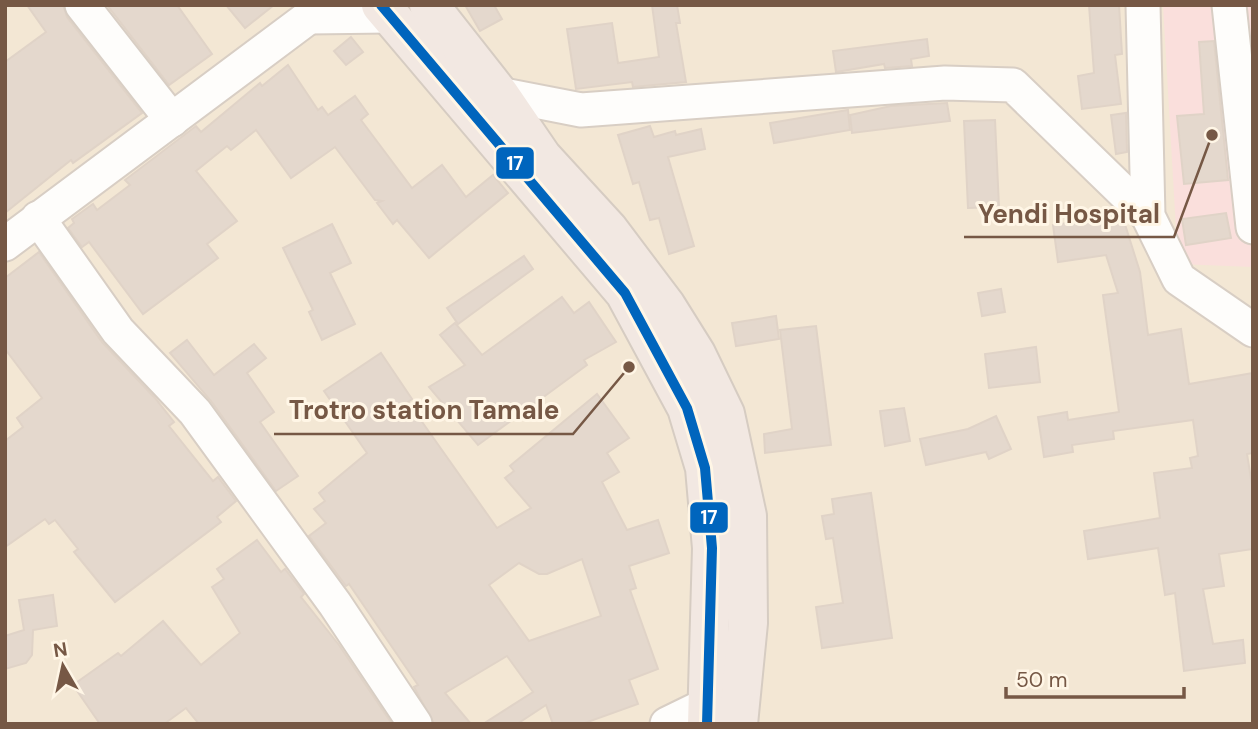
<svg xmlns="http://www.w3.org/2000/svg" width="1258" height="729" font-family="'DM Sans',sans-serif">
	<rect width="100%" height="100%" fill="#f7f1e5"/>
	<rect fill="#f3e7d4" x="5" y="5" width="1248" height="719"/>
	<polygon fill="#fadfdc" points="1163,5 1253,5 1253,267 1178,264"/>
	<g fill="#e4d8cd" stroke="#e0d3c7" stroke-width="2" fill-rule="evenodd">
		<polygon points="27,5 63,5 67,17 142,113 73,163 71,160 5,213 5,62 46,32"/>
		<polygon points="107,5 177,5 212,54 169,85"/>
		<polygon points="226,5 274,5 245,28"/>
		<polygon points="465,5 494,5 502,19 480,31"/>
		<polygon points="652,5 677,5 680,23 676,23 686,82 633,87 632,82 576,89 567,29 612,23 618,63 659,57"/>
		<polygon points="1089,5 1119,5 1122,54 1115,55 1121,104 1082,109 1078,76 1094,73"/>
		<polygon points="351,37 363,52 346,65 334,51"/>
		<polygon points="927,39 929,56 911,59 912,66 885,68 884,64 836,72 833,51"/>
		<polygon points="1214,41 1228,180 1184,184 1177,116 1204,114 1199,42"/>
		<polygon points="288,65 318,110 322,107 328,115 355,96 368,114 361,120 412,188 442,165 466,197 493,175 508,193 429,258 397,220 393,224 377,203 382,201 375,200 335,147 291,178 256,130 231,150 227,146 196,171 237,221 207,244 218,258 143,314 89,242 82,247 68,228 74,223 72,219 93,204 97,210 130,185 125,180 196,126 201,132 260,83 262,86"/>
		<polygon points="947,103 950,121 852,133 850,115 891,106"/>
		<polygon points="848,110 850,130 774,143 770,123"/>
		<polygon points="1126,113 1127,152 1116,154 1111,115"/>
		<polygon points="995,120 999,207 968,208 964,121"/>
		<polygon points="650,126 654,137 675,131 676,135 701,129 705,149 668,157 694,246 669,254 659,218 650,220 639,182 633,184 618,135"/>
		<polygon points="1111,207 1123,218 1140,272 1148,335 1181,329 1189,384 1253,373 1253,453 1247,454 1253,491 1253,549 1219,554 1224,586 1203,589 1213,644 1243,640 1245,663 1184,671 1175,593 1165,595 1158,548 1088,559 1084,531 1160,518 1154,473 1192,468 1190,458 1198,456 1193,420 1113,431 1114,439 1072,445 1073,452 1044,457 1038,417 1067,412 1068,420 1119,412 1103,295 1118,293 1106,255 1058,262 1053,225 1094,219 1092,212"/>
		<polygon points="1226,213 1231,238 1186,245 1182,219"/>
		<polygon points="332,224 351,263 330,273 355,324 322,340 309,312 313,310 283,248"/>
		<polygon points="39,252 102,342 155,398 174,422 169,426 213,481 218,477 236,501 217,517 221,522 115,602 74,552 78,549 55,520 49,524 45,519 5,547 5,441 23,427 17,418 42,398 5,349 5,278"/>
		<polygon points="524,256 533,269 458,324 447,308"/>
		<polygon points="1001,289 1005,312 982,316 978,293"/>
		<polygon points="562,297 574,313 589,302 616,342 584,360 587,365 478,445 429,387 465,365 440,335 455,323 482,355"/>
		<polygon points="776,316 779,339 736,346 732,323"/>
		<polygon points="816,326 831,445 765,453 764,434 792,429 780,330"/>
		<polygon points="187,340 214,375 254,344 266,358 247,373 274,412 260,422 298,476 276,491 211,401 170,353"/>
		<polygon points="1036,347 1040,382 989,388 985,354"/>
		<path d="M381 353 412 399 408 402 497 528 531 508 505 478 514 471 510 466 597 394 629 438 607 453 619 472 602 482 627 530 658 520 669 553 629 566 636 588 630 590 658 669 629 680 638 704 582 724H553L546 705 517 724H483L533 692 507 656 445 693 471 724H434L414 687 418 685 349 584 346 586 309 536 326 523 314 509 325 501 319 493 367 453 324 391ZM582 559 601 616 529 641 489 585 519 563 539 574H547Z"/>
		<polygon points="904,408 910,441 885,446 880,411"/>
		<polygon points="996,416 1011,449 989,459 986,452 926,465 920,439 968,429"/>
		<polygon points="871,493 892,638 822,648 816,607 843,603 833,538 826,539 822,516 834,514 832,499"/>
		<polygon points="257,540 281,572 285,569 304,594 301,597 339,645 392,724 199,724 186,708 164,724 100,724 73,685 118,653 121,656 163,621 201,665 240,633 212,587 224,579 217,569"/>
		<polygon points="53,595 57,626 33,630 32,655 26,663 5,669 5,636 24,630 19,600"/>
	</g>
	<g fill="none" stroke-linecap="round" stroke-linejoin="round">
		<defs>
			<g id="minor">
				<polyline points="82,5 172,120"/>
				<polyline points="1143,5 1148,216 1179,279 1253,330"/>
				<polyline points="1229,5 1253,227"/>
				<polyline points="309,17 389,16"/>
				<polyline points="499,94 581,110 945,83 1013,85 1148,216"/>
				<polyline points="38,218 118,331 195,412 335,604 415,724"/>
				<polyline points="5,244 309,17 314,5"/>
				<polyline points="667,724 708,704"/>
			</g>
			<g id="highway">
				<polyline points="381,5 625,293 687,408 705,468 712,548 707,724"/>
				<polyline points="429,5 499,94 542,157 608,229 666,306 696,354 725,414 747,516 748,623 738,724"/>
			</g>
		</defs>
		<use href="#minor" stroke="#d8cec4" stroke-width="37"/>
		<use href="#highway" stroke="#d6ccc2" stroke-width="42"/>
		<use href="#minor" stroke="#fefdfb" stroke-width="33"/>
		<use href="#highway" stroke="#f2e8e2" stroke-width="38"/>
		<defs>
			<polyline id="bus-1" points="381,5 625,293 687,408 705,468 712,548 707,724"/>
		</defs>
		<use href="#bus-1" stroke="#fff6e6" stroke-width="16"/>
		<use href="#bus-1" stroke="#0065bd" stroke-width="10"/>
	</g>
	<path fill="none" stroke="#765845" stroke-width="2.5" d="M1212 135L1174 237H964M629 367L573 434H274"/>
	<g fill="#765845" stroke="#fff6e6" stroke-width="2.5">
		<circle cx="1212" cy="135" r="7"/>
		<circle cx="629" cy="367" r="7"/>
	</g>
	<g font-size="26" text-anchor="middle" font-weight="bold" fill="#765845" stroke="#fff6e6" stroke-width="6" stroke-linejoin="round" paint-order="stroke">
		<text x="1069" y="223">Yendi Hospital</text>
		<text x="424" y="419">Trotro station Tamale</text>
	</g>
	<g stroke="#fff6e6" stroke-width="2.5">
		<rect x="495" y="146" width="40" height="34" rx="7" fill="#0065bd"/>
		<rect x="689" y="501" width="40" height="33" rx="7" fill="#0065bd"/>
	</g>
	<g font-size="19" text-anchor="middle" font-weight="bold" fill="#fff">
		<text x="515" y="170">17</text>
		<text x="709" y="524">17</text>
	</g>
	<rect width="1258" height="729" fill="none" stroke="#765845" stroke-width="14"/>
	<g transform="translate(63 666) rotate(351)" stroke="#fff6e6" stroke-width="5" paint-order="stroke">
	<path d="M0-5L12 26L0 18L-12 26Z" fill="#765845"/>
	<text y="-10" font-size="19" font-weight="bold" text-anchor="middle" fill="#765845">N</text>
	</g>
	<path d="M1006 687v10h178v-10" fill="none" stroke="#765845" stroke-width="3.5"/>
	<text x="1016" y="687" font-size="21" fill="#765845" stroke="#fff6e6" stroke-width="5" paint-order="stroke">50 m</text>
</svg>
